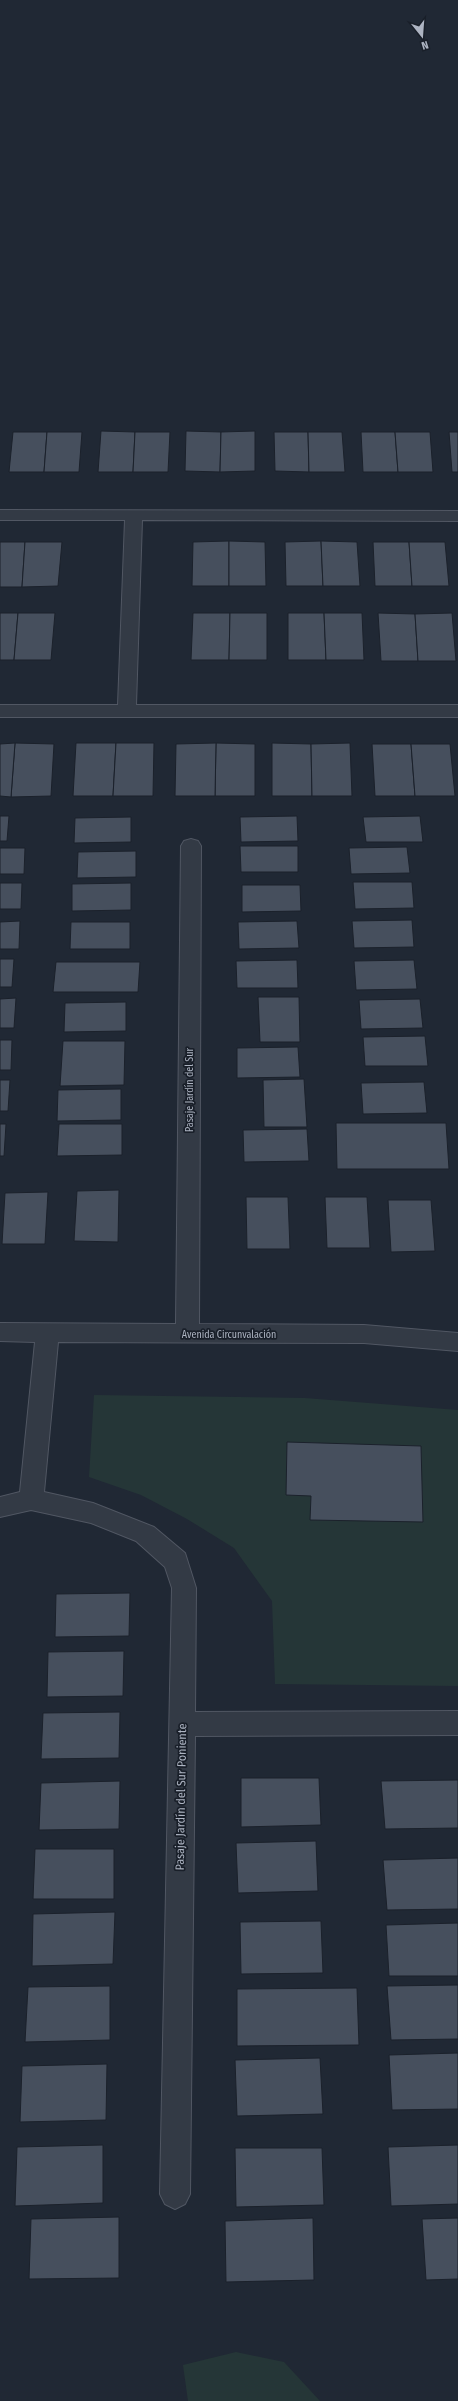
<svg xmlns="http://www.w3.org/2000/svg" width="458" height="2401" font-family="'Fira Sans Condensed',sans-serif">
	<rect width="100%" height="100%" fill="#202834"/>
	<g fill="#253637">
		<polygon points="94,1395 305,1398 458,1410 458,1686 275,1684 272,1601 234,1548 187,1519 141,1495 89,1477"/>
		<polygon points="236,2352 284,2362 320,2401 188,2401 183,2365"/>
	</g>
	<g fill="#464f5d" stroke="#1b212b">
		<polygon points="101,431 135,432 133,472 98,472"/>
		<polygon points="186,431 221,432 220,472 185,471"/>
		<polygon points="255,431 255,471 220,472 221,432"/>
		<polygon points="13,432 47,432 44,472 9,472"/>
		<polygon points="47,432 82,432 79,472 44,472"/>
		<polygon points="135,432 170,432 168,472 133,472"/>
		<polygon points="274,432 308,432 309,472 275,471"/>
		<polygon points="308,432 342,432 345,472 309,472"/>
		<polygon points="361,432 395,432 398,472 363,472"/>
		<polygon points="395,432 430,432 433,472 398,472"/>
		<polygon points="449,432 458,432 458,472 452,472"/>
		<polygon points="229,541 229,586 192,586 193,542"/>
		<polygon points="229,541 265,542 266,586 229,586"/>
		<polygon points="321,541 323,586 286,586 285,542"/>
		<polygon points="321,541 357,542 360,586 323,586"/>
		<polygon points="0,542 25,542 22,587 0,587"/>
		<polygon points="25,542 62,542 58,586 22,587"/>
		<polygon points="373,542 409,542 412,586 375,586"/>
		<polygon points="409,542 445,542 449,586 412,586"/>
		<polygon points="0,613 18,613 14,660 0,660"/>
		<polygon points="18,613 55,613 51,660 14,660"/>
		<polygon points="193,613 230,613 229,660 191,660"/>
		<polygon points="230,613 267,613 267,660 229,660"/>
		<polygon points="288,613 324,613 326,660 288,660"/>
		<polygon points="324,613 362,613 364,660 326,660"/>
		<polygon points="378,613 415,614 418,661 381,661"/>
		<polygon points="452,613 456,661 418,661 415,614"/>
		<polygon points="15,743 54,744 51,796 11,797"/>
		<polygon points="15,743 11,797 0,796 0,744"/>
		<polygon points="76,743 116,743 113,796 73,796"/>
		<polygon points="116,743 154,743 153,796 113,796"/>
		<polygon points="216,743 255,744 255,796 215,796"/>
		<polygon points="216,743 215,796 175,796 176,744"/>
		<polygon points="272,743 311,744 312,796 272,796"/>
		<polygon points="350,743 352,796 312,796 311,744"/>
		<polygon points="372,744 411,744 415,796 375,796"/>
		<polygon points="411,744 450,744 455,796 415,796"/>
		<polygon points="0,816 9,816 7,841 0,841"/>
		<polygon points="297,816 298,841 241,842 240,817"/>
		<polygon points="420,816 423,842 366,842 363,817"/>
		<polygon points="131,817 131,842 74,843 75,818"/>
		<polygon points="240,846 298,846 298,872 241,872"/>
		<polygon points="407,847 410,873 351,874 349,848"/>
		<polygon points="0,848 25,848 24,874 0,874"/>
		<polygon points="136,851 136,877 77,878 78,852"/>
		<polygon points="353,882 412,882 414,908 355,909"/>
		<polygon points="0,883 22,883 21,909 0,909"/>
		<polygon points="131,883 131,910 72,911 72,884"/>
		<polygon points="242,885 300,885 301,911 242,912"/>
		<polygon points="412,920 414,947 354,948 352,921"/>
		<polygon points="20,921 19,949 0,949 0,922"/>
		<polygon points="297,921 299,948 239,949 238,922"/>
		<polygon points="71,922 130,922 130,949 70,949"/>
		<polygon points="0,959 14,959 12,987 0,987"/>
		<polygon points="297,960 298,988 237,988 236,961"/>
		<polygon points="414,960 417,989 356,990 354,961"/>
		<polygon points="56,962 140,962 138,992 53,992"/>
		<polygon points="258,997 299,997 300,1042 260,1042"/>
		<polygon points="16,998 14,1028 0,1028 0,999"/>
		<polygon points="420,999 423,1028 361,1029 359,1000"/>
		<polygon points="126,1002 126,1031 64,1032 65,1003"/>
		<polygon points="425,1036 428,1066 365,1066 363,1037"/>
		<polygon points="0,1040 12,1040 11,1070 0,1070"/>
		<polygon points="63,1041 125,1041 124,1085 60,1086"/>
		<polygon points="298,1047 300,1077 237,1078 237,1048"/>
		<polygon points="304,1079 307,1127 264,1127 263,1080"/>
		<polygon points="0,1080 10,1080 8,1111 0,1111"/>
		<polygon points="424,1082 427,1113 363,1114 361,1083"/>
		<polygon points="121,1089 121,1120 57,1121 58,1090"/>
		<polygon points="336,1123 446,1123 449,1169 337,1169"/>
		<polygon points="0,1124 6,1124 4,1156 0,1156"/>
		<polygon points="59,1124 122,1124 122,1155 57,1156"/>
		<polygon points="307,1129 309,1161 244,1162 243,1130"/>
		<polygon points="119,1190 118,1242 74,1241 77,1191"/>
		<polygon points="48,1192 45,1244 2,1244 5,1193"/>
		<polygon points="246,1197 288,1197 290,1249 247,1249"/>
		<polygon points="325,1197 367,1197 370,1248 327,1248"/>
		<polygon points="388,1200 431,1200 435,1251 391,1252"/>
		<polygon points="287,1442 421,1446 423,1522 310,1520 311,1496 286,1495"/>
		<polygon points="130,1593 129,1636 55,1637 56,1594"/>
		<polygon points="124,1651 123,1696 47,1697 48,1652"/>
		<polygon points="120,1712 119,1758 41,1759 43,1713"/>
		<polygon points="241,1778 319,1778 321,1825 241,1827"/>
		<polygon points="458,1780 458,1828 385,1829 381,1781"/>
		<polygon points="120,1781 119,1829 39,1830 41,1783"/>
		<polygon points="316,1841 318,1891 238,1893 236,1843"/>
		<polygon points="35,1849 114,1849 114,1899 33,1899"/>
		<polygon points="458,1858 458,1909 387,1910 383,1860"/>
		<polygon points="115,1912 113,1964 32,1966 33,1914"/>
		<polygon points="321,1921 323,1973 241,1974 240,1922"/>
		<polygon points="458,1923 458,1976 389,1976 386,1925"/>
		<polygon points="458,1985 458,2039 391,2040 387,1986"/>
		<polygon points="110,1986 110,2040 25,2042 28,1987"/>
		<polygon points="357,1988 359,2045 237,2046 237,1989"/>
		<polygon points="458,2053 458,2109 392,2110 389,2055"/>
		<polygon points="320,2058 323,2114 237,2116 235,2060"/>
		<polygon points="107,2064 106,2120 20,2122 22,2066"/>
		<polygon points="103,2145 103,2203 15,2206 17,2147"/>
		<polygon points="458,2145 458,2204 391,2206 388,2147"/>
		<polygon points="235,2148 322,2148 324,2205 236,2207"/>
		<polygon points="119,2217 119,2278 29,2279 31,2219"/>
		<polygon points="313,2218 314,2280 226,2282 225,2221"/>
		<polygon points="458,2218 458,2279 426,2280 422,2219"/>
	</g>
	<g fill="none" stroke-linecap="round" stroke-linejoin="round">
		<defs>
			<g id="minor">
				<polygon points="0,510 458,511 458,521 142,520 136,705 458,705 458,717 0,717 0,705 118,705 125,520 0,520"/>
				<polygon points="191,839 198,841 201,846 199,1324 364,1325 458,1333 458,1351 364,1343 58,1342 44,1492 93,1503 154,1527 185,1553 196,1588 195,1712 458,1711 458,1735 195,1736 190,2194 185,2204 175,2209 165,2204 160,2194 172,1588 165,1567 136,1541 91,1523 31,1510 0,1517 0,1497 20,1492 35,1342 0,1341 0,1323 176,1324 181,846 184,841"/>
			</g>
		</defs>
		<use href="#minor" stroke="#515763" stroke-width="2"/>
		<use href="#minor" fill="#333a45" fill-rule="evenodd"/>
	</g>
	<g text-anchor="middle" stroke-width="3.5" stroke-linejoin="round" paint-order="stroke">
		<g font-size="10" fill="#adb4c2" stroke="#191f29">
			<text transform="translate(189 1090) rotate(-90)" y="4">Pasaje Jardín del Sur</text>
			<text x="229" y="1338">Avenida Circunvalación</text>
		</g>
		<g font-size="12" fill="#adb4c2" stroke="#191f29">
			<text transform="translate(181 1797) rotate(-89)" y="4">Pasaje Jardín del Sur Poniente</text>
		</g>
	</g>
	<g transform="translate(422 36) rotate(163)" stroke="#191f29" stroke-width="3" paint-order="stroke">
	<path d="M0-3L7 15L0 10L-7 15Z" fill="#adb4c2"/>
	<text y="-6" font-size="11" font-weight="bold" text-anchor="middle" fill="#adb4c2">N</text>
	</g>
</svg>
